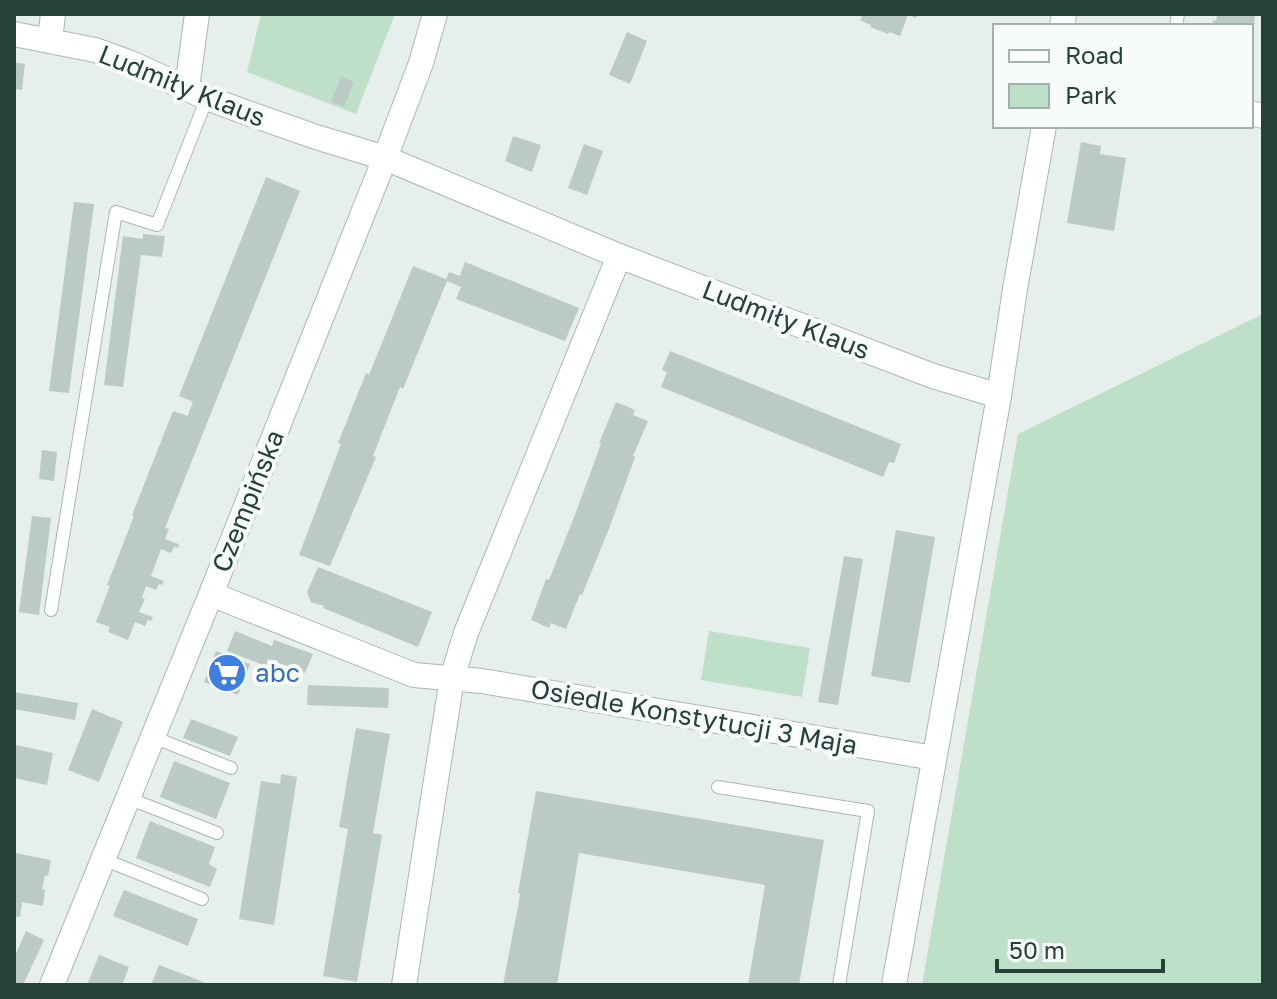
<svg xmlns="http://www.w3.org/2000/svg" width="1277" height="999" font-family="'Golos Text',sans-serif">
	<rect width="100%" height="100%" fill="#e6efeb"/>
	<g fill="#bfe0c8">
		<polygon points="261,14 395,14 356,114 247,72"/>
		<polygon points="1263,314 1263,985 922,985 1018,434"/>
		<polygon points="709,631 810,648 802,697 701,680"/>
	</g>
	<g fill="#bbcac4">
		<polygon points="863,14 918,14 916,18 908,15 900,36 889,32 888,34 870,27 871,25 860,20"/>
		<polygon points="1217,14 1255,14 1253,37 1251,37 1251,26 1212,26 1213,20 1216,21"/>
		<polygon points="627,32 647,41 630,84 609,75"/>
		<polygon points="14,62 25,64 22,90 14,89"/>
		<polygon points="341,76 354,82 344,107 331,102"/>
		<polygon points="513,136 541,145 532,172 505,161"/>
		<polygon points="1081,142 1101,146 1100,154 1126,158 1114,231 1067,223"/>
		<polygon points="584,144 603,151 587,195 568,188"/>
		<polygon points="266,177 300,191 165,528 169,529 165,539 179,544 178,548 174,547 171,553 161,549 151,576 164,581 162,585 159,584 156,590 146,586 142,598 145,599 139,612 153,617 151,621 148,620 145,626 135,622 128,640 108,632 110,627 96,622 110,586 107,585 134,516 132,515 173,411 188,416 189,412 193,402 179,396"/>
		<polygon points="74,202 94,204 69,393 49,391"/>
		<polygon points="143,234 165,236 162,257 141,255 123,387 104,385 123,236 143,239"/>
		<polygon points="465,262 579,308 565,341 456,299 461,287 447,281 403,389 400,387 373,456 376,457 330,566 299,555 341,444 338,443 366,373 369,375 413,266 446,279 449,272 460,276"/>
		<polygon points="670,351 901,444 894,463 889,462 883,477 661,387 667,372 662,370"/>
		<polygon points="616,402 635,410 633,415 648,421 633,456 635,457 610,526 582,595 580,594 566,629 551,623 549,628 531,620 546,579 549,580 576,512 601,444 599,443"/>
		<polygon points="42,450 57,452 54,481 39,479"/>
		<polygon points="32,516 51,518 39,615 19,612"/>
		<polygon points="896,530 935,537 910,683 871,676"/>
		<polygon points="844,556 863,559 838,705 818,702"/>
		<polygon points="318,567 432,612 418,647 323,608 324,606 311,602 307,592"/>
		<polygon points="235,631 272,646 274,640 313,654 305,673 268,659 266,666 227,651"/>
		<polygon points="216,651 250,664 238,695 204,682"/>
		<polygon points="308,685 389,688 388,708 307,705"/>
		<polygon points="14,692 78,703 75,720 14,709"/>
		<polygon points="92,709 123,722 99,782 68,770"/>
		<polygon points="191,719 238,737 230,756 183,738"/>
		<polygon points="356,728 390,734 373,833 382,835 357,982 323,976 348,829 339,827"/>
		<polygon points="16,745 53,753 47,785 14,778"/>
		<polygon points="174,761 230,783 216,819 160,797"/>
		<polygon points="281,774 297,777 274,925 239,919 261,781 280,784"/>
		<polygon points="536,791 824,840 799,985 748,985 765,885 579,853 557,985 503,985 519,901 520,893 518,893"/>
		<polygon points="150,821 215,847 209,864 217,869 210,887 136,858"/>
		<polygon points="15,853 51,860 48,876 45,875 42,889 45,890 43,906 22,902 20,917 14,916"/>
		<polygon points="124,890 198,919 188,946 113,916"/>
		<polygon points="26,931 44,940 23,985 14,985 14,958"/>
		<polygon points="99,955 129,967 122,985 87,985"/>
		<polygon points="159,965 196,979 210,985 151,985"/>
	</g>
	<g fill="none" stroke-linecap="round" stroke-linejoin="round">
		<defs>
			<g id="service">
				<polyline points="1176,26 1178,14"/>
				<polyline points="51,610 116,212 157,225 207,98"/>
				<polyline points="153,737 231,768"/>
				<polyline points="718,787 868,811 839,985"/>
				<polyline points="128,798 217,833"/>
				<polyline points="103,859 202,899"/>
			</g>
			<g id="minor">
				<polyline points="1062,26 1064,14"/>
				<polyline points="14,34 95,50 131,63 207,98 242,111 316,137 385,158 619,256 933,376 999,396"/>
				<polyline points="50,40 53,14"/>
				<polyline points="187,88 197,14"/>
				<polyline points="1251,113 1263,116"/>
				<polyline points="211,594 414,675 482,681 934,758"/>
				<polyline points="52,985 211,594 385,158 421,63 435,14"/>
				<polyline points="404,985 452,678 466,633 619,256"/>
				<polyline points="894,985 999,396 1015,289 1044,126"/>
			</g>
		</defs>
		<use href="#service" stroke="#a8b8b2" stroke-width="14"/>
		<use href="#minor" stroke="#a8b8b2" stroke-width="26"/>
		<use href="#service" stroke="#fff" stroke-width="12"/>
		<use href="#minor" stroke="#fff" stroke-width="24"/>
	</g>
	<defs>
		<symbol id="supermarket-disc" viewBox="-11 -11 22 22"><circle r="9.5" fill="#3f7fe0" stroke="#f7fbf9"/><path d="M-6-5.5h2.5l.6 2H6L4.5 2H-2.5L-4.4-4H-6ZM-1.5 3.2a1.3 1.3 0 1 0 .1 0ZM3 3.2a1.3 1.3 0 1 0 .1 0Z" fill="#fff"/></symbol>
	</defs>
	<g fill-rule="evenodd">
		<use href="#supermarket-disc" x="205" y="651" width="44" height="44"/>
	</g>
	<g text-anchor="middle" stroke-width="8" stroke-linejoin="round" paint-order="stroke">
		<g font-size="26" fill="#24423a" stroke="#f7fbf9">
			<text transform="translate(182 86) rotate(22)" y="9">Ludmiły Klaus</text>
			<text transform="translate(786 320) rotate(21)" y="9">Ludmiły Klaus</text>
			<text transform="translate(248 501) rotate(-68)" y="9">Czempińska</text>
			<text transform="translate(694 717) rotate(10)" y="9">Osiedle Konstytucji 3 Maja</text>
		</g>
		<g font-size="26" fill="#366cbe" stroke="#f7fbf9" text-anchor="start">
			<text x="255" y="682">abc</text>
		</g>
	</g>
	<rect width="1277" height="999" fill="none" stroke="#24423a" stroke-width="32"/>
	<rect x="993" y="24" width="260" height="104" fill="#f7fbf9" stroke="#a3b1ad" stroke-width="2"/>
	<rect x="1009" y="50" width="40" height="12" fill="#ffffff" stroke="#a3b1ad" stroke-width="2"/>
	<text x="1065" y="64" font-size="24" fill="#24423a">Road</text>
	<rect x="1009" y="84" width="40" height="24" fill="#bfe0c8" stroke="#a3b1ad" stroke-width="2"/>
	<text x="1065" y="104" font-size="24" fill="#24423a">Park</text>
	<path d="M997 959v12h166v-12" fill="none" stroke="#24423a" stroke-width="4"/>
	<text x="1009" y="959" font-size="24" fill="#24423a" stroke="#f7fbf9" stroke-width="6" paint-order="stroke">50 m</text>
</svg>
